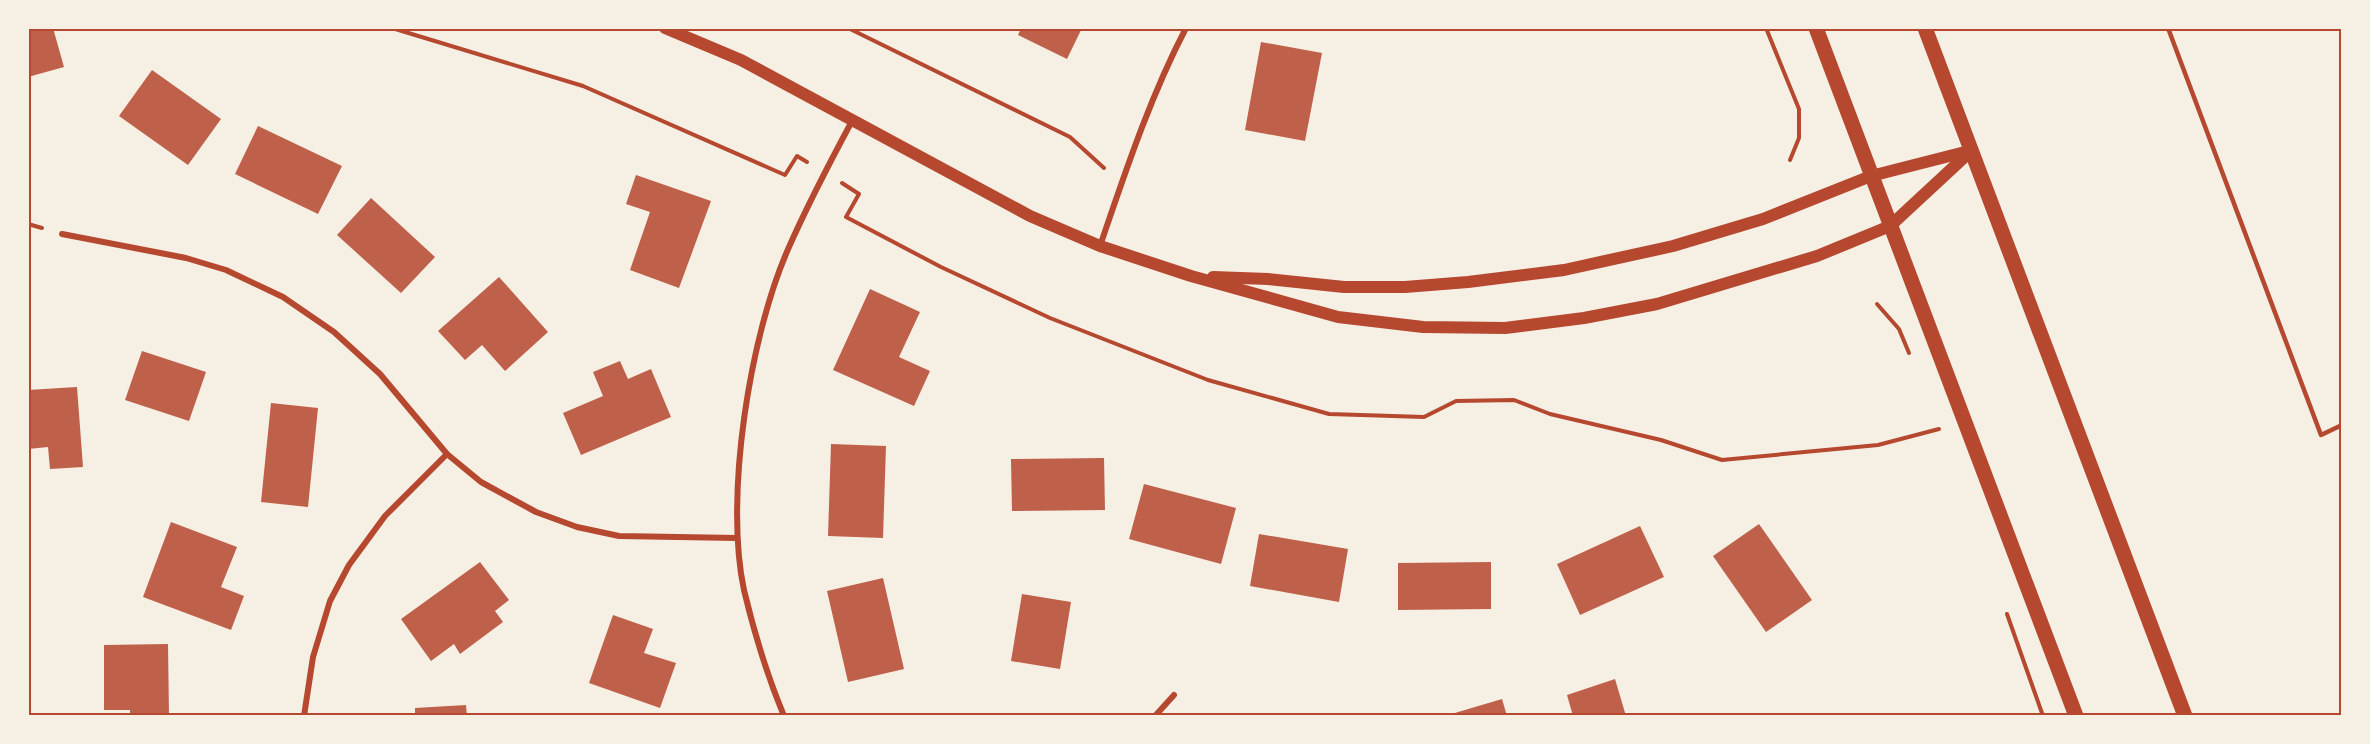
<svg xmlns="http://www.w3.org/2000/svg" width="2370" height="744" font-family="Arial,sans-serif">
	<rect width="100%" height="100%" fill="#f6efe4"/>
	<g fill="#bf614a">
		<polygon points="28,28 53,28 64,67 28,77"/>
		<polygon points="1021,28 1082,28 1067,59 1018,35"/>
		<polygon points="1261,42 1322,53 1305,141 1245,130"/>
		<polygon points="152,70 221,119 188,165 119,116"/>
		<polygon points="258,126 342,166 318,214 235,174"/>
		<polygon points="636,175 711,201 679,288 630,270 650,212 626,204"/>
		<polygon points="371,198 435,257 401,293 337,235"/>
		<polygon points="499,277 548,332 505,371 482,345 465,360 438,331"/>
		<polygon points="870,289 920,312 899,357 930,371 914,406 833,370"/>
		<polygon points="142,351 206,372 189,421 125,400"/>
		<polygon points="620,361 628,379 651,369 671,417 581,455 563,413 603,396 593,372"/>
		<polygon points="77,387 83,467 50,469 48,447 28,449 28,390"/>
		<polygon points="271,403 318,408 308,507 261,502"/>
		<polygon points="831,444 886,446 883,538 828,536"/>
		<polygon points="1104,458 1105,510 1012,511 1011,459"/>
		<polygon points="1144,484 1236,508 1221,564 1129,539"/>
		<polygon points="171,522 237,547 221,587 244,596 231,630 143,597"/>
		<polygon points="1759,524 1812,600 1766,632 1713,556"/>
		<polygon points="1640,526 1664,577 1580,615 1557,564"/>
		<polygon points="1259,534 1348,549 1339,602 1250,586"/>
		<polygon points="480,562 509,600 495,611 503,622 460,654 454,644 431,661 401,619"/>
		<polygon points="1491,562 1491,609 1398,610 1398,563"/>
		<polygon points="883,578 904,669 848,682 827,591"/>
		<polygon points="1022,594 1071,602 1060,669 1011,661"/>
		<polygon points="613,615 653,629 644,653 676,663 660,708 589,683"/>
		<polygon points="168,644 169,716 130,716 130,710 104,710 104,645"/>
		<polygon points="1615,679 1626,716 1573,716 1567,695"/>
		<polygon points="1502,699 1507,716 1448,716 1448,715"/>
		<polygon points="466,705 467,716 415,716 415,708"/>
	</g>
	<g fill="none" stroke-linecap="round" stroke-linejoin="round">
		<g stroke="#b5482f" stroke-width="4">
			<polyline points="392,28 583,86 785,175 797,156 807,162"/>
			<polyline points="848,28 1070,137 1104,168"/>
			<polyline points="1766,28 1799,109 1799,138 1790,160"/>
			<polyline points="842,183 859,194 846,217 941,267 1050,318 1208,380 1329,414 1424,417 1456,401 1514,400 1550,414 1661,440 1722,460 1878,445 1939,429"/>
			<polyline points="28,224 42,228"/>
			<polyline points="1877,304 1899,329 1909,353"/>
			<polyline points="2007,614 2043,716"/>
		</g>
		<polyline stroke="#b5482f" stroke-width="4.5" points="2168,28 2321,435 2342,425"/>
		<g stroke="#b5482f" stroke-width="6">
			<polyline points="62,234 186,258 226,270 283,297 334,332 380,374 447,454 481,482 536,512 577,527 619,536 737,538"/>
			<path d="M1100 246C1125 173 1150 97 1186 28"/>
			<polyline points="304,716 313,657 330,601 349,565 385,516 447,454"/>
			<path d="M784 716C767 675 754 632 744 590 724 497 750 334 789 247 808 204 830 162 852 121"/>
			<polyline points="1155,716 1174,695"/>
		</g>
		<g stroke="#b5482f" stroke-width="12">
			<polyline points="665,28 741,60 1030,216 1100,246 1191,276 1338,317 1423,327 1505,328 1584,318 1657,304 1817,256 1890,226 1972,150"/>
			<polyline points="1213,277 1268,279 1344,287 1405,287 1468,282 1564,270 1673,246 1763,219 1871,176 1969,151"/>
		</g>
		<g stroke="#b5482f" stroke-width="15">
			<polyline points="1816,28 2076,716"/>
			<polyline points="1925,28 2185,716"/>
		</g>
	</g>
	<rect width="2370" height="744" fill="none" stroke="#f6efe4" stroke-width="60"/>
	<rect x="30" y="30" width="2310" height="684" fill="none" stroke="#b5482f" stroke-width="2"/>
</svg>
